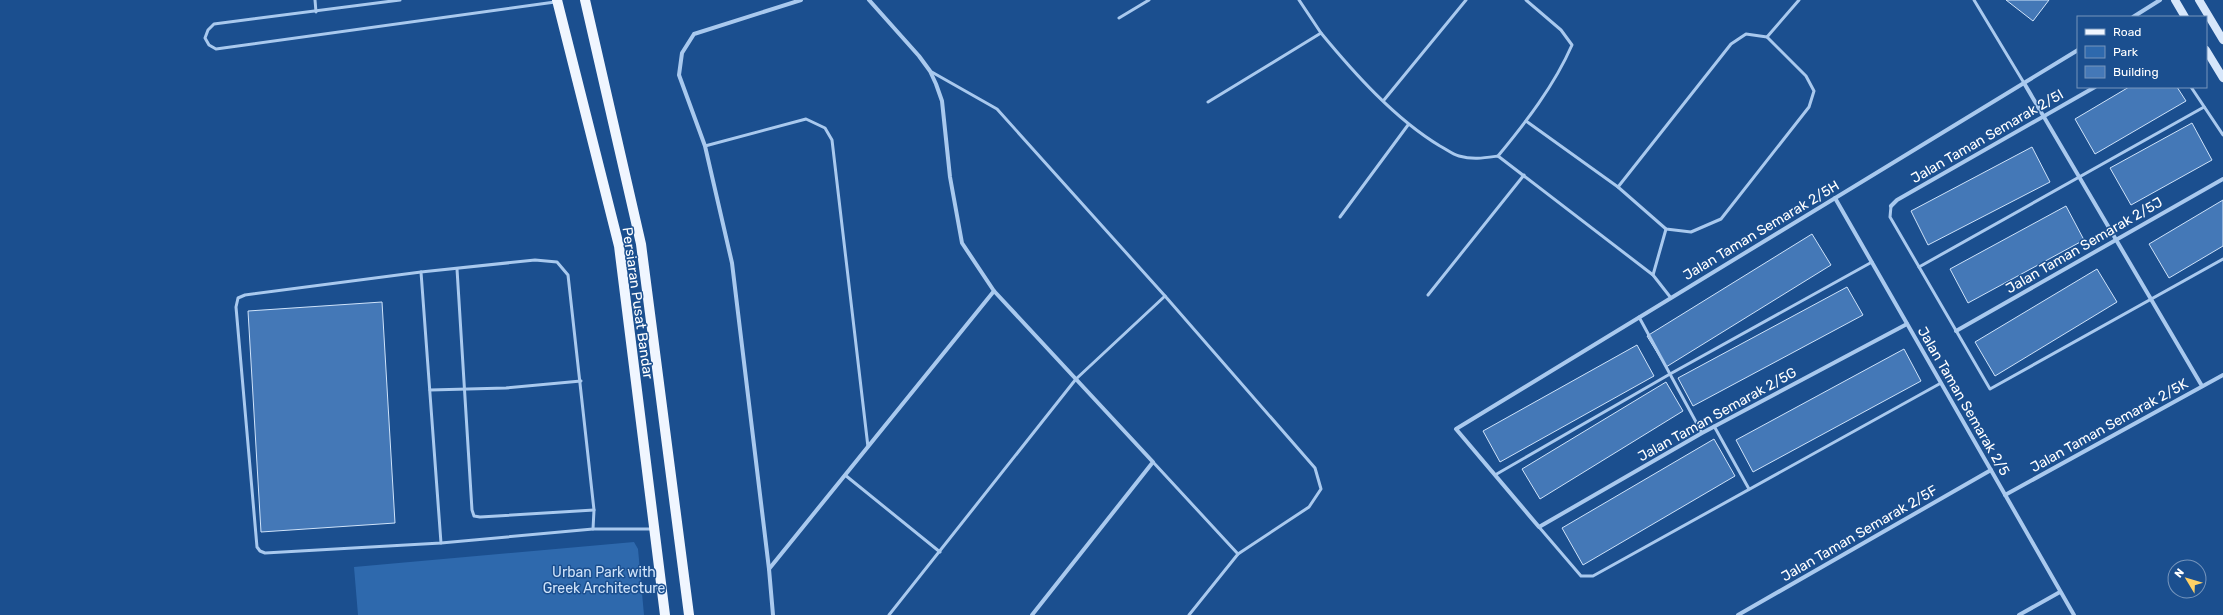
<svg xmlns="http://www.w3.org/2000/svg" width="2223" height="615" font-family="Rubik,sans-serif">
	<rect width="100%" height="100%" fill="#1b4f8f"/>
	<polygon fill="#2e69ad" points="634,542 638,549 644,615 358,615 354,567"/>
	<g fill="#4478b7" stroke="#cfe3fa">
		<polygon points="2006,0 2049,0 2033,21"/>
		<polygon points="2129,87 2177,87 2186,101 2095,154 2075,119"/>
		<polygon points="2192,123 2212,160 2131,205 2110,168"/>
		<polygon points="2032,147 2050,182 1928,245 1911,211"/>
		<polygon points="2223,200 2223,246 2169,278 2149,244"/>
		<polygon points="2066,206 2084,240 1968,303 1950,269"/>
		<polygon points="1812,234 1831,265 1666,367 1647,336"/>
		<polygon points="2097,269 2117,302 1995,376 1975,342"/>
		<polygon points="1847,287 1863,315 1693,406 1678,378"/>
		<polygon points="382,302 395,523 261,532 248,311"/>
		<polygon points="1637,345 1654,376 1500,462 1483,431"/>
		<polygon points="1904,349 1921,381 1753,472 1736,440"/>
		<polygon points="1666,382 1683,411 1540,499 1522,469"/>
		<polygon points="1714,439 1735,476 1583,565 1562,528"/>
	</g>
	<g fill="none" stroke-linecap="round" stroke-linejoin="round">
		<g stroke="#a9c9ee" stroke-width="3">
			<polyline points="315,0 316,12"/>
			<polyline points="400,0 214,24 208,30 205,38 209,45 216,49 555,2"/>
			<polyline points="1299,0 1321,33"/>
			<polyline points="1974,0 2024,83"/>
			<polyline points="1119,18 1149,0"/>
			<polyline points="930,71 997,109 1165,296 1315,468 1321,489 1309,507 1238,554"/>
			<polyline points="2191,87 2223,135"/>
			<polyline points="1384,100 1466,0"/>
			<path d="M1208 102 1321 33C1354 73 1395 119 1440 146 1446 149 1452 154 1459 156 1473 160 1484 158 1498 156 1526 122 1554 86 1572 45L1561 30 1526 0"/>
			<polyline points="1526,121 1618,187 1731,44 1746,34 1767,37 1799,0"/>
			<polyline points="705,146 806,119 825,128 832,140 868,447"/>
			<polyline points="1498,156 1653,275 1671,298"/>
			<polyline points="1618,187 1666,229 1691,232 1721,219 1809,107 1814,91 1806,76 1767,37"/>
			<polyline points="1891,206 1890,217 1990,389 2223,259"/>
			<polyline points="1340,217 1408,125"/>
			<polyline points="1919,267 2204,107"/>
			<polyline points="457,269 472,510 474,516 480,517 594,510"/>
			<polyline points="421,272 245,295 238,298 236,307 257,547 260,551 265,553 441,543 593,529 652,529"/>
			<polyline points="1653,275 1666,229"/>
			<polyline points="1428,295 1524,175"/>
			<polyline points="1639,317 1702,433"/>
			<polyline points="430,390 506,388 581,381"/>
			<polyline points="1714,426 1749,489"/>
			<polyline points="1153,462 1238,554 1189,615"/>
			<polyline points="845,475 940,552"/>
			<polyline points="1495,475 1670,374 1872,262"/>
			<polyline points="1539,527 1581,576 1593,576 1941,383"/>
			<polyline points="441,543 421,272 535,260 557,262 568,275 594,510 593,529"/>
			<polyline points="889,615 1076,379 1165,296"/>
		</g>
		<g stroke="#a9c9ee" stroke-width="4">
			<polyline points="869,0 919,56 930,71 936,84 942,101 950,177 962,243 994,291 1153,462 1032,615"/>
			<polyline points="2133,17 2160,0"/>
			<polyline points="2024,83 2202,386"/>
			<polyline points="1835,198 2074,615"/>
			<polyline points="1891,206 1897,200 2095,87"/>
			<polyline points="1907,324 1702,433 1539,527 1456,429 2078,50"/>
			<polyline points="1956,331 2223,179"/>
			<polyline points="2005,495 2223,375"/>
			<polyline points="769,569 994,291"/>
			<polyline points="773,615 769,569 732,263 705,146 679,75 682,53 694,34 801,0"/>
			<polyline points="1738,615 1991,470"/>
			<polyline points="2019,615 2060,592"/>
		</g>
		<g stroke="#d6e6fa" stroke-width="8">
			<polyline points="2175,0 2185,17"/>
			<polyline points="2199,0 2223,40"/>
			<polyline points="2206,50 2223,78"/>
		</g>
		<g stroke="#f0f6ff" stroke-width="10">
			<polyline points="557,0 619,246 665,615"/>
			<polyline points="585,0 641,244 689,615"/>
		</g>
	</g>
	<g text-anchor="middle" stroke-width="3" stroke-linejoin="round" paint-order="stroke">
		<g font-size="14" fill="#fff" stroke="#1b4f8f">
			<text transform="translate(1987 136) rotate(-30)" y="5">Jalan Taman Semarak 2/5I</text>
			<text transform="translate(1761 230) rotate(-31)" y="5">Jalan Taman Semarak 2/5H</text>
			<text transform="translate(2084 245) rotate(-30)" y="5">Jalan Taman Semarak 2/5J</text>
			<text transform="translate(638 303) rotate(82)" y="5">Persiaran Pusat Bandar</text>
			<text transform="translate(1964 401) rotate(60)" y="5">Jalan Taman Semarak 2/5</text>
			<text transform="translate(1717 414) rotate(-29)" y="5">Jalan Taman Semarak 2/5G</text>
			<text transform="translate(2109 425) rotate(-29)" y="5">Jalan Taman Semarak 2/5K</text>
			<text transform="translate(1859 533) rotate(-30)" y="5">Jalan Taman Semarak 2/5F</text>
		</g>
		<g font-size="14" fill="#cfe3fa" stroke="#1b4f8f">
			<text x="604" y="577">Urban Park with<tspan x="604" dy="16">Greek Architecture</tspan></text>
		</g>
	</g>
	<rect x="2077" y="16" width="130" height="72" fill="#1b4f8f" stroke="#7695bc"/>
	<rect x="2085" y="29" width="20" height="6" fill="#f0f6ff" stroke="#7695bc"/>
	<text x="2113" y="36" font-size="12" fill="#ffffff">Road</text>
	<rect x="2085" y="46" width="20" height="12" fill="#2e69ad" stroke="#7695bc"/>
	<text x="2113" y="56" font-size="12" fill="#ffffff">Park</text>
	<rect x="2085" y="66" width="20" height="12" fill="#4478b7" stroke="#7695bc"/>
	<text x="2113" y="76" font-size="12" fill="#ffffff">Building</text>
	<g transform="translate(2187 579) rotate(308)"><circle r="19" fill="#1b4f8f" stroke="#7695bc"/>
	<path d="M0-3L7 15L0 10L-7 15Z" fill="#ffd166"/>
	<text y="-6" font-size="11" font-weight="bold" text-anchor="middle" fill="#ffffff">N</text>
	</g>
</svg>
